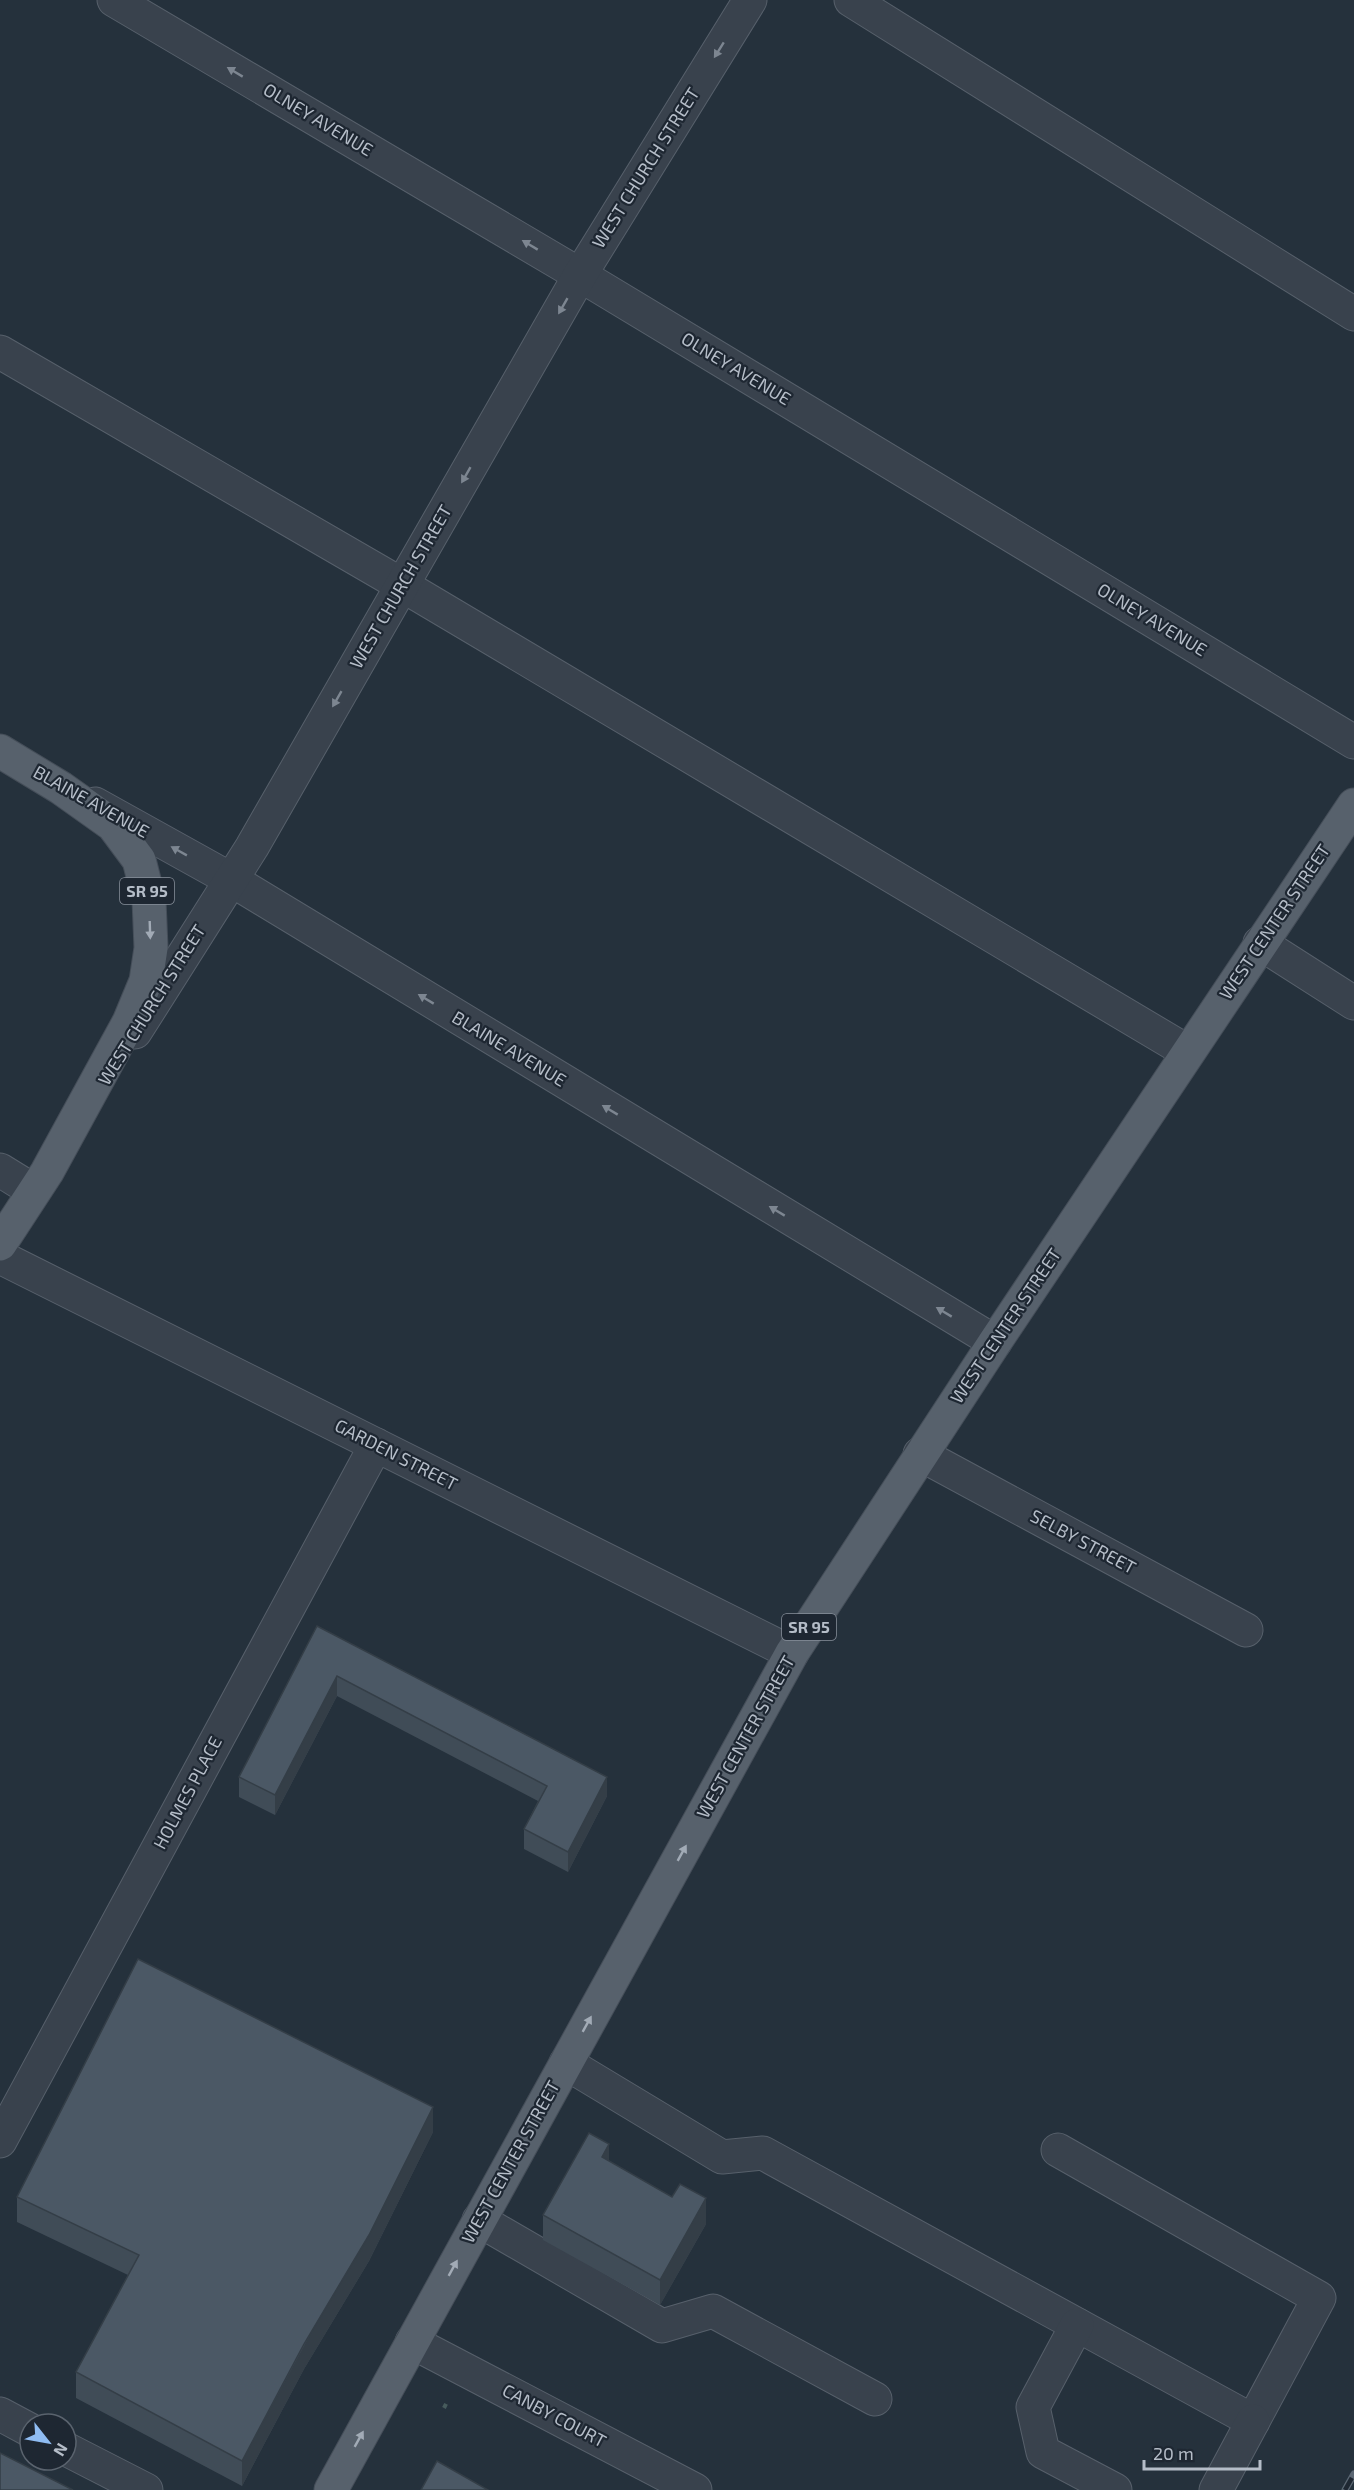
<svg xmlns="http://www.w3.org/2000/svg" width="1354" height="2490" font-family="'Exo 2',sans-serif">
	<rect width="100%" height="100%" fill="#25313c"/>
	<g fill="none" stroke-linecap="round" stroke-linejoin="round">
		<defs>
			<g id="minor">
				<polyline points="114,0 580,275 1354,742"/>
				<polyline points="851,0 1354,314"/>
				<polyline points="0,352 402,585 1188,1052"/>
				<polyline points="95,804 230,879 995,1342"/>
				<polyline points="1260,943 1354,1003"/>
				<polyline points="135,1032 252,847 580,275 750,0"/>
				<polyline points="0,1170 34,1191"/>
				<polyline points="0,1257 792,1653"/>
				<polyline points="920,1454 1246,1630"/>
				<polyline points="566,2063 722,2157 763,2153 1253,2421 1319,2298 1058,2150"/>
				<polyline points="0,2141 376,1445"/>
				<polyline points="479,2220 662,2326 713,2311 875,2399"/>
				<polyline points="1077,2325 1033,2407 1043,2452 1115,2490"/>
				<polyline points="412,2342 695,2490"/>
				<polyline points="0,2414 30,2430"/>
				<polyline points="66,2449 146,2490"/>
				<polyline points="1216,2490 1253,2421"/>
			</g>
			<g id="major">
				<polyline points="0,751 61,788 113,825 139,860 149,900 151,948 146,981 129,1022 47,1172 0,1244"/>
				<polyline points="331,2490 792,1653 995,1342 1354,805"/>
			</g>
		</defs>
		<use href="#minor" stroke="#57606b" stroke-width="35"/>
		<use href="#major" stroke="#454e59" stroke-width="35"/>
		<polyline stroke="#475b5c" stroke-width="4" stroke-dasharray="4.5 4.5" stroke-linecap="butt" points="444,2408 448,2400"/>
		<use href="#minor" stroke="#39424d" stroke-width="33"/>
		<use href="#major" stroke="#57616c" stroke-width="33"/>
		<defs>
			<polyline id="rail" points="1345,2490 1354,2474"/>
		</defs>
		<use href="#rail" stroke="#5b6773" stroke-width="7"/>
		<use href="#rail" stroke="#1e2732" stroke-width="4.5" stroke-dasharray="14" stroke-linecap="butt"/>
	</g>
	<g fill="#404c57">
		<polygon points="317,1626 607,1796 568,1872 524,1849 524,1829 538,1801 337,1696 275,1815 239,1797 239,1777"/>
		<polygon points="433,2132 369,2261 304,2369 242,2486 76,2398 76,2372 128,2275 17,2222 17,2197"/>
		<polygon points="609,2161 706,2224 660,2305 543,2240 543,2215"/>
	</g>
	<g fill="#343e47">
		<polygon points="337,1676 337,1696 275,1815 275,1795"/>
		<polygon points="607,1777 607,1796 568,1872 568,1852"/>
		<polygon points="433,2107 433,2132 369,2261 304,2369 242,2486 242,2461"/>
		<polygon points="609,2144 609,2169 602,2157"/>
		<polygon points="706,2198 706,2224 660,2305 660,2280"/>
	</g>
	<g fill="#4b5865" stroke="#343e47" stroke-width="1.5">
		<polygon points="317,1626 607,1777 568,1852 524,1829 547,1786 337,1676 275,1795 239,1777"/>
		<polygon points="138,1959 433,2107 369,2235 304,2344 242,2461 76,2372 139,2255 17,2197"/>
		<polygon points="589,2133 609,2144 602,2157 672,2197 680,2184 706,2198 660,2280 543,2215"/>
		<polygon points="0,2453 73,2490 0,2490"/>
		<polygon points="437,2461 488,2490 421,2490"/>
	</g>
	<defs><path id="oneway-solid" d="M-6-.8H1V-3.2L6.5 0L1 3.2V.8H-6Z" transform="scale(1.5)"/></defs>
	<g fill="#7d8691">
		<use href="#oneway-solid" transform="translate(719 50) rotate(122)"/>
		<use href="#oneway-solid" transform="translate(235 72) rotate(-149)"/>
		<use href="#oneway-solid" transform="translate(530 245) rotate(-149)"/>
		<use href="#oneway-solid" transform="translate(563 306) rotate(120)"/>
		<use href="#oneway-solid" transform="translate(466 475) rotate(120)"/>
		<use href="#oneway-solid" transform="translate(337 699) rotate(120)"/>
		<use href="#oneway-solid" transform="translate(179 851) rotate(-151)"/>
		<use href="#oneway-solid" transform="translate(426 999) rotate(-149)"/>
		<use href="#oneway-solid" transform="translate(610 1110) rotate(-149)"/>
		<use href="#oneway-solid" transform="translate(777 1211) rotate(-149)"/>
		<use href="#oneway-solid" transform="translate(944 1312) rotate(-149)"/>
	</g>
	<g fill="#a2abb6">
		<use href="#oneway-solid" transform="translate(150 930) rotate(88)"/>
		<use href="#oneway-solid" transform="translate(682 1853) rotate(-61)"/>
		<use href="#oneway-solid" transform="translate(587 2024) rotate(-61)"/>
		<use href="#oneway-solid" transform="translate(453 2268) rotate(-61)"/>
		<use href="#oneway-solid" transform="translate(359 2439) rotate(-61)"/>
	</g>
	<g text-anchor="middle" stroke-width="4.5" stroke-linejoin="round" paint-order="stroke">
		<g fill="#1e2732" stroke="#88909b" stroke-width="1.5">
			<rect x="120" y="878" width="54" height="26" rx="4.5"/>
			<rect x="782" y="1614" width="54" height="26" rx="4.5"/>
		</g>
		<g font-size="16" font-weight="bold" fill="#b5bdc8">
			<text x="147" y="897">SR 95</text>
			<text x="809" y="1633">SR 95</text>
		</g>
		<g font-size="18" fill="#b5bdc8" stroke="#1e2732">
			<text transform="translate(318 120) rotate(31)" y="6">OLNEY AVENUE</text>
			<text transform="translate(646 168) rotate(-58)" y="6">WEST CHURCH STREET</text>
			<text transform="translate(736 369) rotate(31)" y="6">OLNEY AVENUE</text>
			<text transform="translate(401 587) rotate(-60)" y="6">WEST CHURCH STREET</text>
			<text transform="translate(1152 620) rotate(31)" y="6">OLNEY AVENUE</text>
			<text transform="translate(91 802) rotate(29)" y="6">BLAINE AVENUE</text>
			<text transform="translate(1275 922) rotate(-56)" y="6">WEST CENTER STREET</text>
			<text transform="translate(152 1005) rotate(-58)" y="6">WEST CHURCH STREET</text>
			<text transform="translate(509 1049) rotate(31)" y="6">BLAINE AVENUE</text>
			<text transform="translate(1006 1326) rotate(-56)" y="6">WEST CENTER STREET</text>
			<text transform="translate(396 1455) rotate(27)" y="6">GARDEN STREET</text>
			<text transform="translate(1083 1542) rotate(28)" y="6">SELBY STREET</text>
			<text transform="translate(746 1737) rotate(-61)" y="6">WEST CENTER STREET</text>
			<text transform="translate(188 1793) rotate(-62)" y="6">HOLMES PLACE</text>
			<text transform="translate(511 2162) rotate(-61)" y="6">WEST CENTER STREET</text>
			<text transform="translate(554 2416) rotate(28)" y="6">CANBY COURT</text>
		</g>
	</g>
	<g transform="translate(48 2442) rotate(121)"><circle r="28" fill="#1e2732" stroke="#5a636e" stroke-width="1.5"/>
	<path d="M0-4.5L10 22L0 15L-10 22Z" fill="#8fbcf2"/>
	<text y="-9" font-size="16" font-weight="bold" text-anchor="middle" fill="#b5bdc8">N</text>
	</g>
	<path d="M1144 2460v9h116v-9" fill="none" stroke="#b5bdc8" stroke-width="3"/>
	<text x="1153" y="2460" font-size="18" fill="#b5bdc8" stroke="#1e2732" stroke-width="4.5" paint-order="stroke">20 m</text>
</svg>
